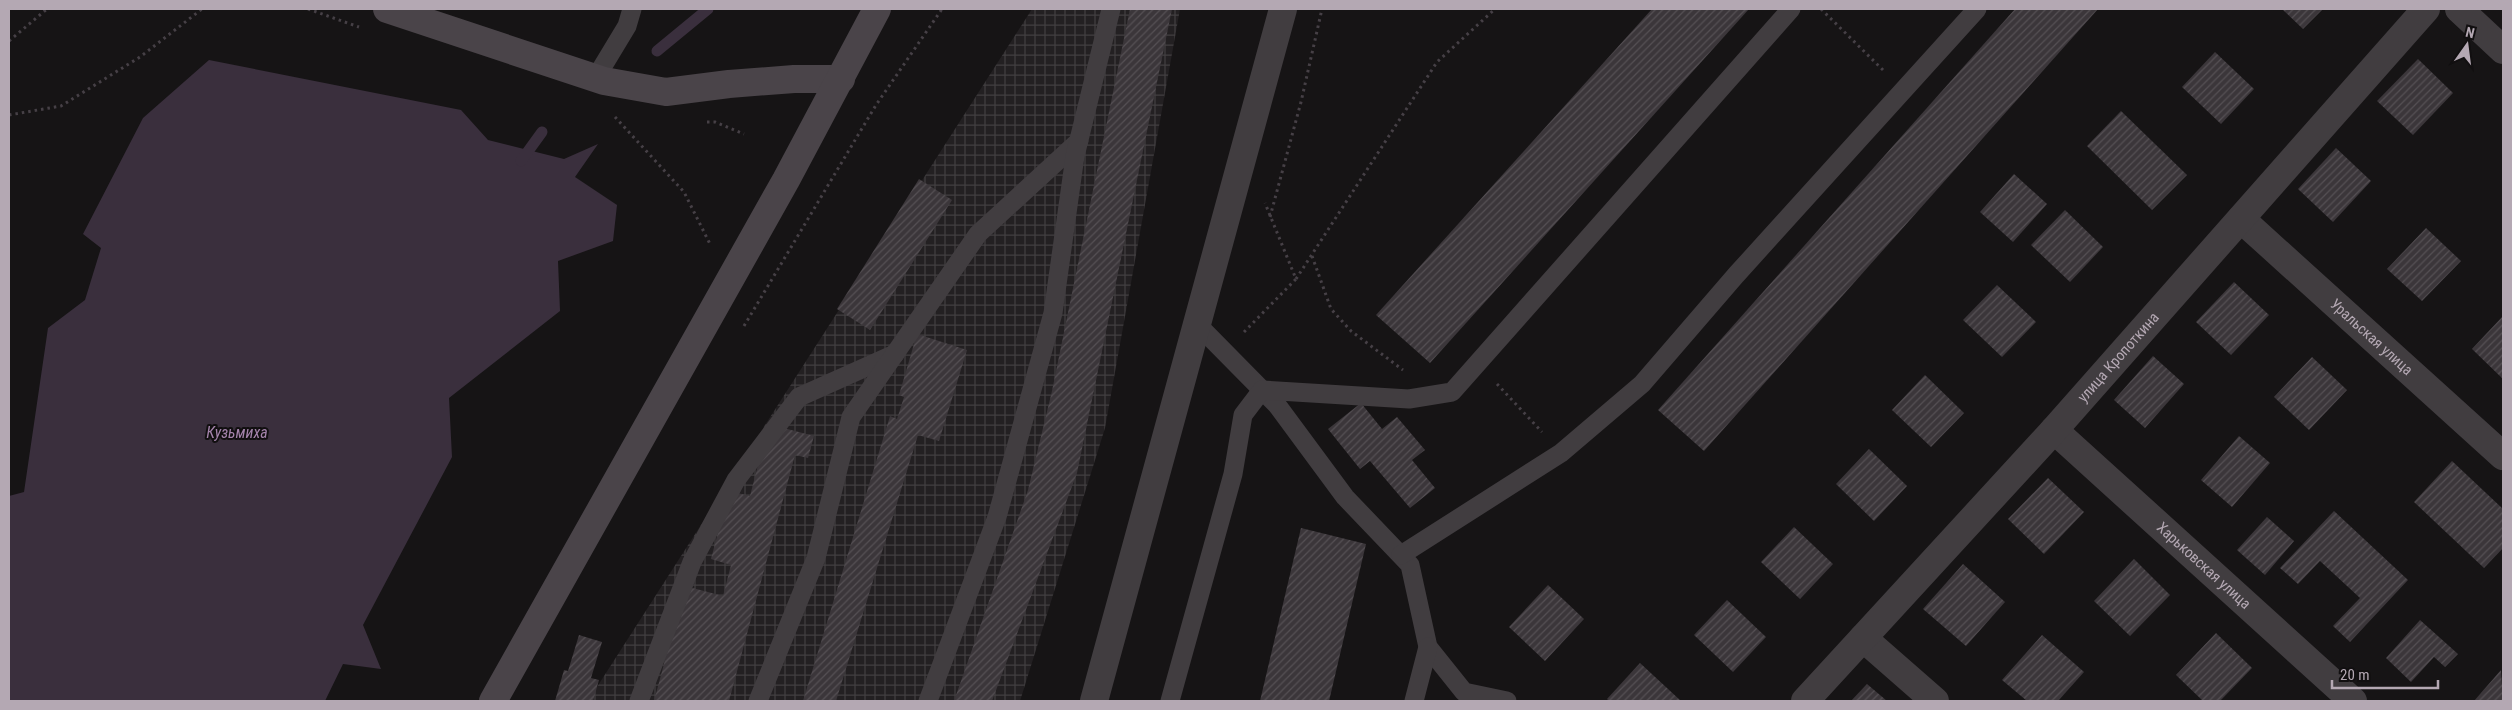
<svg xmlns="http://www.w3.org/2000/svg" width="2512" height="710" font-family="'Roboto Condensed',sans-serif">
	<defs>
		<pattern id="industrial-grid" width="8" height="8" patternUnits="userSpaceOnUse" patternTransform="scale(1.25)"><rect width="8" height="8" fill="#232022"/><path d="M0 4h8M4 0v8" fill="none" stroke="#413e40"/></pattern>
		<pattern id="building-hatch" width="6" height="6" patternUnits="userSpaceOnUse" patternTransform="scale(1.25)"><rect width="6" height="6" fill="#3b363a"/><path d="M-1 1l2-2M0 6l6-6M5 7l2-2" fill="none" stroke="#555054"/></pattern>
	</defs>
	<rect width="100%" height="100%" fill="#161415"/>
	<polygon fill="url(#industrial-grid)" points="1032,9 1180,9 1105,428 1020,701 588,701"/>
	<polygon fill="#3a2f3d" points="209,60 461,110 488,140 564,159 598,144 575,177 617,205 613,241 558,261 560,311 449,398 452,457 363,625 381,669 343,664 325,701 9,701 9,496 24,492 48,328 85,300 101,248 83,234 143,118"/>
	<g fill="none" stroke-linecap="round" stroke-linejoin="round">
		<g stroke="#3a2f3d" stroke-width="11">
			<polyline points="657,51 708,9"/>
			<polyline points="521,161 542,132"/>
		</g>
	</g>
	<g fill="url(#building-hatch)">
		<polygon points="1130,9 1172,9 1077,473 992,701 954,701 1028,490 1052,391"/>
		<polygon points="1652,9 1749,9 1430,363 1376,315"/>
		<polygon points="2015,9 2098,9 1704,451 1658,410"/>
		<polygon points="2282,9 2323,9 2303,29"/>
		<polygon points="2215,52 2254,89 2221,124 2182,87"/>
		<polygon points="2418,59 2453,93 2413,135 2377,101"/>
		<polygon points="2121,111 2187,175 2152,210 2087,146"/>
		<polygon points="2336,148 2371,181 2333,222 2298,189"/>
		<polygon points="2014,174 2047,204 2013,242 1980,212"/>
		<polygon points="919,179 952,200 870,330 837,309"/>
		<polygon points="2065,210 2103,247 2070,282 2031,245"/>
		<polygon points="2426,228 2461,261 2422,301 2387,269"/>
		<polygon points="2234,282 2269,315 2231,355 2196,322"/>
		<polygon points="1997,285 2036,322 2002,357 1963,320"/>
		<polygon points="2503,316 2503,379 2472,349"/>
		<polygon points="917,334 967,350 939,441 918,435 836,701 803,701 890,416 897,419 904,397 899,395"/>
		<polygon points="2153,356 2184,384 2145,428 2114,400"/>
		<polygon points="2312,357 2347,390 2309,430 2274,397"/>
		<polygon points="1925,375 1964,413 1931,447 1892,410"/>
		<polygon points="1361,403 1382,429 1397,417 1425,450 1412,460 1435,488 1410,508 1370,461 1360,469 1328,429"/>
		<polygon points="776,426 814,436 808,458 795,455 729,701 654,701 685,586 723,596 731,565 711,559 729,491 750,496 766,434"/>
		<polygon points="2239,436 2270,463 2232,507 2201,480"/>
		<polygon points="1869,449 1907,486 1874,521 1836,484"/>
		<polygon points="2452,461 2503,509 2503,548 2484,568 2414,502"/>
		<polygon points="2048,478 2084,512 2044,554 2008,519"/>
		<polygon points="2334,511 2408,580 2350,642 2333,626 2360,598 2320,561 2298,584 2280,568"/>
		<polygon points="2267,517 2294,541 2265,575 2237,550"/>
		<polygon points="1794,527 1833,564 1800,599 1761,562"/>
		<polygon points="1301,528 1366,544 1329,701 1260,701"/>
		<polygon points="2134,559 2170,595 2130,636 2094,601"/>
		<polygon points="1963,564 2005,602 1966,646 1923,609"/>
		<polygon points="1548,585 1584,619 1545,661 1509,627"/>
		<polygon points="1727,600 1766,637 1733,672 1694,635"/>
		<polygon points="2420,620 2458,654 2445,667 2434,657 2411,682 2386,658"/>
		<polygon points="2216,633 2252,668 2220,701 2203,701 2176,675"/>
		<polygon points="579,635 602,642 591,678 599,680 593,701 555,701 564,670 568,671"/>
		<polygon points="2042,635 2084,672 2058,701 2027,701 2002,680"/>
		<polygon points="1640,663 1681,701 1609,701 1607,699"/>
		<polygon points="2501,670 2503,701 2474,701"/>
		<polygon points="1867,684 1887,701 1851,701"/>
	</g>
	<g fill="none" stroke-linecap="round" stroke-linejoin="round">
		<g stroke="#464046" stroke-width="3" stroke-dasharray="2.5 4" stroke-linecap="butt">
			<polyline points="308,9 359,27"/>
			<polyline points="1821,9 1883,70"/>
			<polyline points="9,41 47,9"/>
			<polyline points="9,115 61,106 140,57 202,9"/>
			<polyline points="615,117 684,192 710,244"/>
			<polyline points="707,122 715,122 744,134"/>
			<polyline points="1270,217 1301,102 1322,9"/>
			<polyline points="1312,256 1331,309 1351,331 1403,370"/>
			<polyline points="1296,279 1437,62 1495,9"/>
			<polyline points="744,326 876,105 942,9"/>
			<polyline points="1244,332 1296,279 1265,203"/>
			<polyline points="1497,384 1542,432"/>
		</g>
		<g stroke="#413d40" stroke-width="19">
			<polyline points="595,79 627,26 632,9"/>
			<polyline points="1197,324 1277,405 1345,497 1410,565 1428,647 1464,692 1507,701"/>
			<polyline points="1401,555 1561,453 1642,384 1736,275 1977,9"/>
			<polyline points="639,701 692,562 736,480 799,397 895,354"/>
			<polyline points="758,701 816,558 851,417 978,234 1079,141"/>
			<polyline points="928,701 997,517 1053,313 1075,156 1111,9"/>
			<polyline points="1170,701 1233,474 1243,415 1262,390 1409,399 1452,392 1791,9"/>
			<polyline points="1414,701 1428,647"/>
		</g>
		<g stroke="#413d40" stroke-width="28">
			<polyline points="2459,9 2503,50"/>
			<path id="s1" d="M2241 219 2503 456"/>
			<path id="s2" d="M2054 430 2353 701"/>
			<polyline points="1863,638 1935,701"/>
			<polyline points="1094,701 1283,9"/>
			<path id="s3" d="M1805 701 2054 430 2426 9"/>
		</g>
		<g stroke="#4a4449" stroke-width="28">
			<polyline points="387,9 604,81 666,92 729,84 794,79 841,79"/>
			<polyline points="493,701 786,180 877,9"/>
		</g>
	</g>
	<g text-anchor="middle" stroke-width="4" stroke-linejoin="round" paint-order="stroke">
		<g font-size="15" fill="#b4a8b3" stroke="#110f10">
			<text dy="5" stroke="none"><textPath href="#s1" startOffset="176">Уральская улица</textPath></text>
			<text dy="5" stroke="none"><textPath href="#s3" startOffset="465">улица Кропоткина</textPath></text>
			<text dy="5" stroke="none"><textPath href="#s2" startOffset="202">Харьковская улица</textPath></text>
		</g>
		<g font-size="16" font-style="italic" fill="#a483ab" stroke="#110f10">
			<text x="237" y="438">Кузьмиха</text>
		</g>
	</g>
	<rect width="2512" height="710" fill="none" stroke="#b4a8b3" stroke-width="20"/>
	<g transform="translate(2467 45) rotate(14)" stroke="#110f10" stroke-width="4" paint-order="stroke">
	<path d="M0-4L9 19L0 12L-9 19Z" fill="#b4a8b3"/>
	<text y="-8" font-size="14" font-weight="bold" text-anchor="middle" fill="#b4a8b3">N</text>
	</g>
	<path d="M2332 680v8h106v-8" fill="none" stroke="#b4a8b3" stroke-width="2.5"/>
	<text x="2340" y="680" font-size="15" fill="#b4a8b3" stroke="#110f10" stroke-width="4" paint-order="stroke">20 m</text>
</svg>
